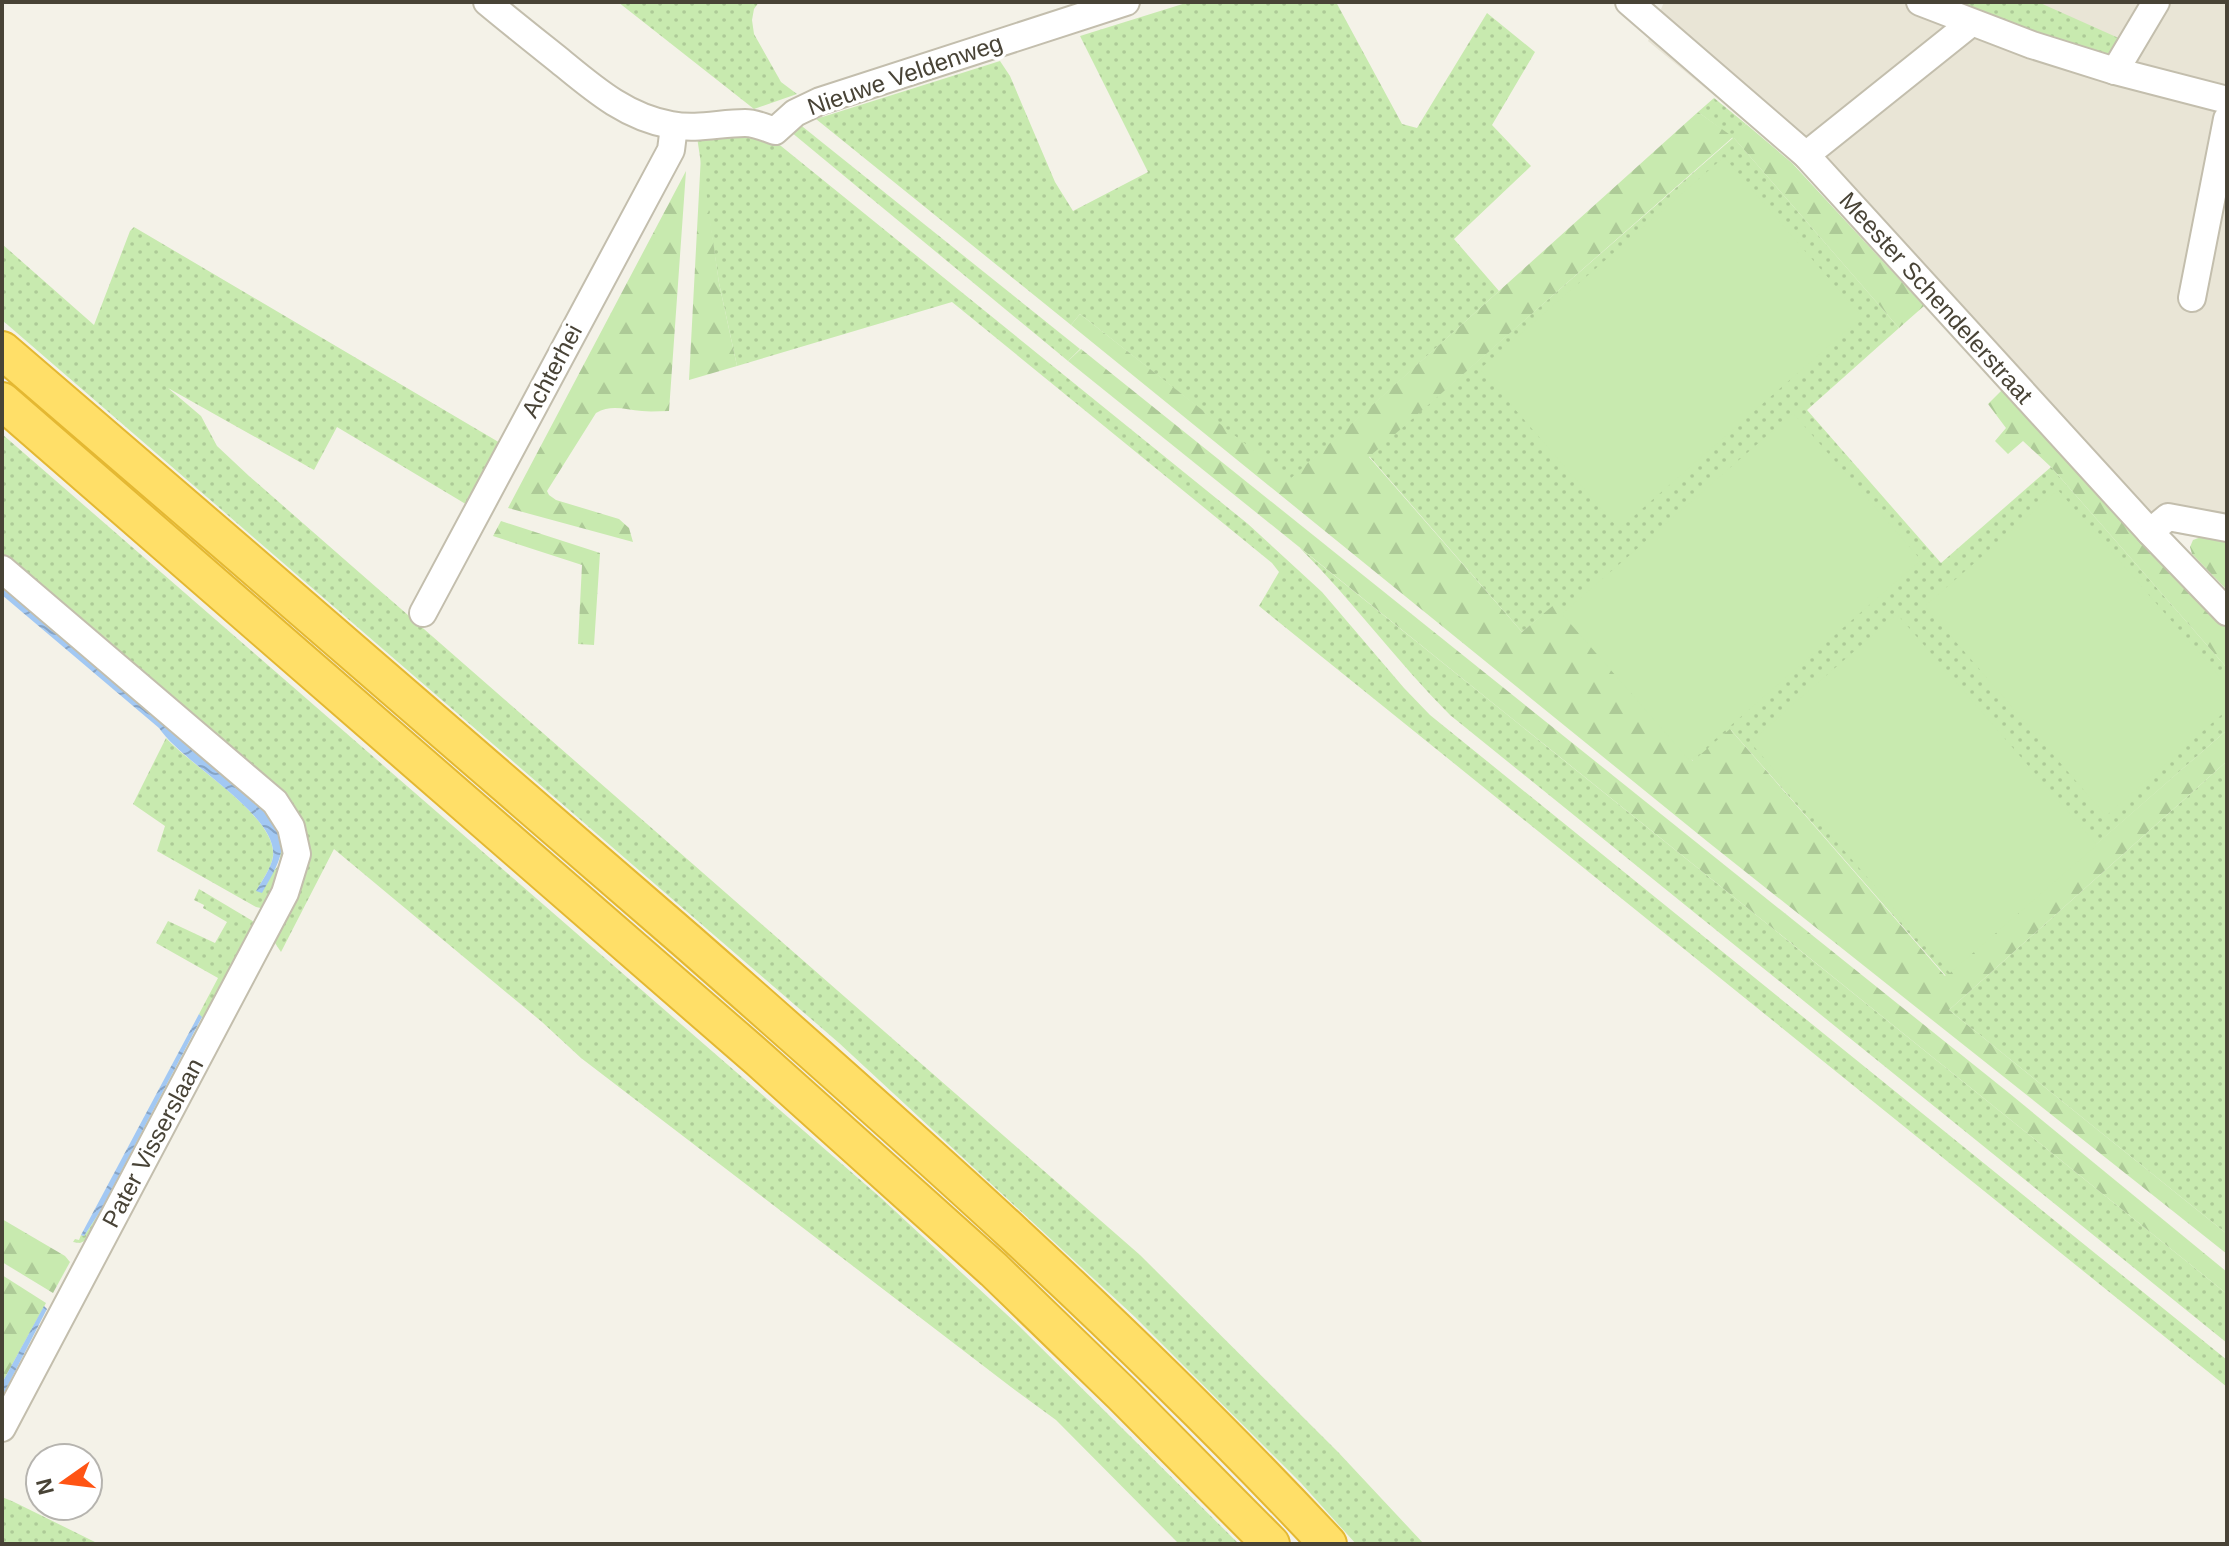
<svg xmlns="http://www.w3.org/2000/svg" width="2229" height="1546" font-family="Arial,sans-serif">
	<defs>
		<pattern id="grass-dots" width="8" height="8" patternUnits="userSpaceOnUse" patternTransform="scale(2)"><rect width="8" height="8" fill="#c8eaaf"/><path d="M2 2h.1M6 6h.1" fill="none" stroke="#adca97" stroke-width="1.8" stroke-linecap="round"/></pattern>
		<pattern id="forest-firs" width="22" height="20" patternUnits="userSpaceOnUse" patternTransform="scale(2)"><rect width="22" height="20" fill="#c8eaaf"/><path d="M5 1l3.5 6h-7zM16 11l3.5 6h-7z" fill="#adca97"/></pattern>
		<pattern id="water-waves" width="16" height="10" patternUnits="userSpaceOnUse" patternTransform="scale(2)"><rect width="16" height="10" fill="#a2c8f3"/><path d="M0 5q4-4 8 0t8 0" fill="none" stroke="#86a4c6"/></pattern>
	</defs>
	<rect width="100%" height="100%" fill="#f4f2e8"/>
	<polygon fill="#e9e5d6" points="1664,2 2227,2 2227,543 2133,526 1795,162 1648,41"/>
	<g fill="url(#grass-dots)">
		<polygon points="618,2 759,2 754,9 752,20 754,34 781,82 797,94 754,109"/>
		<polygon points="1189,2 1336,2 1402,124 1417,128 1487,13 1535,52 1492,125 1531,166 1454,239 1499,291 1290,480 1080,314 1071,325 816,119 1000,61 1010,76 1055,182 1073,211 1148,172 1080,36"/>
		<polygon points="1942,2 2038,2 2123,40 2112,54 2106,57"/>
		<polygon points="1714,98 1746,124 1734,138 1899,328 1807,410 1941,563 2051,467 2227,668 2227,730 1946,976 1731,730 1694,762 1556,604 1522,632 1369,456 1733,138 1698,112"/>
		<polygon points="798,123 1080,349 1068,361 791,132"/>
		<polygon points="735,133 766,136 781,146 1248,524 1322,592 1404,688 1430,715 2227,1360 2227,1387 1259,606 1279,572 1272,563 952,302 737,366 719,283 697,137"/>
		<polygon points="134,227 507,447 474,509 337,427 314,470 168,388 201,416 217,446 249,476 1140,1255 1338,1452 1424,1544 1356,1544 1301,1483 1135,1317 839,1043 2,320 2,244 94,325 130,231"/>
		<polygon points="2,434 881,1198 1019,1326 1239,1544 1179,1544 1056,1420 1011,1387 581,1058 542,1022 334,849 281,952 275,943 272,932 303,856 2,561"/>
		<path d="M1300 548 2227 1294V1343L1450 715C1397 662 1353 601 1300 548Z"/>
		<path d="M166 738C191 766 277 817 273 856 272 867 262 880 257 890L279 865 282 842 289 854 270 910 256 907 157 851 165 826 133 804Z"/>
		<polygon points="2227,761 2227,1234 1949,1010"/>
		<polygon points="199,889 256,923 98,1235 80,1243 73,1242 75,1239 79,1240 81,1235 84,1236 101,1210 202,1018 199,1014 218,978 156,943 168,921 215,943 227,922 203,908 204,905 194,900"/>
		<polygon points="2,1497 14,1502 99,1544 2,1544"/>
	</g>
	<g fill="url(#forest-firs)">
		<polygon points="1698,112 1733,137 1746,124 1792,163 1924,306 1899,328 1733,137 1369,457 1522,632 1556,603 1693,761 1730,729 1945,976 2227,730 2227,761 1949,1010 2227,1234 2227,1254 1708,842 1071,325 1080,314 1290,479"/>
		<polygon points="701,155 719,283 737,366 689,380"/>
		<path d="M686 171 669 411C660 411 651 412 642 411 625 410 612 404 596 413L547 491 549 495 556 500 619 519 629 528 633 542 508 508Z"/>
		<polygon points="1081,349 2009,1093 2227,1272 2227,1294 1068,361"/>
		<polygon points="2002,390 2227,627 2227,668 2051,467 2023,441 2008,454 1995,441 2006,428 1988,404"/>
		<polygon points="501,521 600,553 594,645 578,644 582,565 493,536"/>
		<polygon points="2201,537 2227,541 2227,590 2192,554 2190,547 2193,540"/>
		<polygon points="2,1219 65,1256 70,1262 53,1293 2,1262"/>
		<polygon points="2,1275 46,1303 2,1383"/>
	</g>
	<g fill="#c8eaaf">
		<polygon points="1724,157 1862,317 1619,529 1480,369"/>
		<polygon points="1793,413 1921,560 1690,761 1562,614"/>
		<polygon points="2058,490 2227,685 2227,710 2106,816 1925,606"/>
		<polygon points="1897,614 2097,845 1950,973 1750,742"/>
	</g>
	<g fill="url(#water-waves)">
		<path d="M2 584 251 796C258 803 269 811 275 819 292 846 275 870 262 893L256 891C262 881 271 868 273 857 279 815 182 763 159 728L2 595Z"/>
		<polygon points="199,1014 202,1017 101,1210 84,1236 81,1235"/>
		<polygon points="44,1306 47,1309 2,1397 2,1383"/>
	</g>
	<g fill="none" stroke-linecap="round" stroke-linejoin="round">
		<defs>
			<g id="minor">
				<path d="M487 2C511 22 535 41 560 61 594 89 626 117 671 125 697 130 720 123 745 123 756 123 766 128 775 131L795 113 820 101 1126 2"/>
				<polyline points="1629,2 1806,155 2150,532 2227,612"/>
				<polyline points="1920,2 2032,45 2115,71 2227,100"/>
				<polyline points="2115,71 2156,2"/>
				<polyline points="1806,155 1971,23"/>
				<polyline points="2192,298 2227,119"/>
				<polyline points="2150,532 2168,517 2227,528"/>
				<polyline points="2,569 275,802 291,827 297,854 285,893 2,1428"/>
				<polyline points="423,613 671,150 674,126"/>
			</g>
			<g id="highway">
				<path d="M2 350C231 547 460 743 688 942 908 1135 1128 1330 1328 1544"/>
				<polyline points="2,401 759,1059 994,1270 1122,1394 1271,1544"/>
			</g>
		</defs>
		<use href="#minor" stroke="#c3bead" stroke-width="30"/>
		<use href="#highway" stroke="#e4b832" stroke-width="40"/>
		<use href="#minor" stroke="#fff" stroke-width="26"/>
		<use href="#highway" stroke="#ffdf68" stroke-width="36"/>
	</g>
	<g text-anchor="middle" stroke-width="7" stroke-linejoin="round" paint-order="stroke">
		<g font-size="24" fill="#484336" stroke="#fff">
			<text transform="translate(905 75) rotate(-19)" y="8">Nieuwe Veldenweg</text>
			<text transform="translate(1936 298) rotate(48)" y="8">Meester Schendelerstraat</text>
			<text transform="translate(552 371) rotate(-62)" y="8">Achterhei</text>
			<text transform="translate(153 1143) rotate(-62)" y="8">Pater Visserslaan</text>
		</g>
	</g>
	<rect width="2229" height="1546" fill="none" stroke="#484336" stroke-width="8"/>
	<g transform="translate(64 1482) rotate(256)"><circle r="38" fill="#ffffff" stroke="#b6b4af" stroke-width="2"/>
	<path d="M0-6L14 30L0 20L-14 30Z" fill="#ff5414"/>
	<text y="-12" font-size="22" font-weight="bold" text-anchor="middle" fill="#484336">N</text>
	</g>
</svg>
